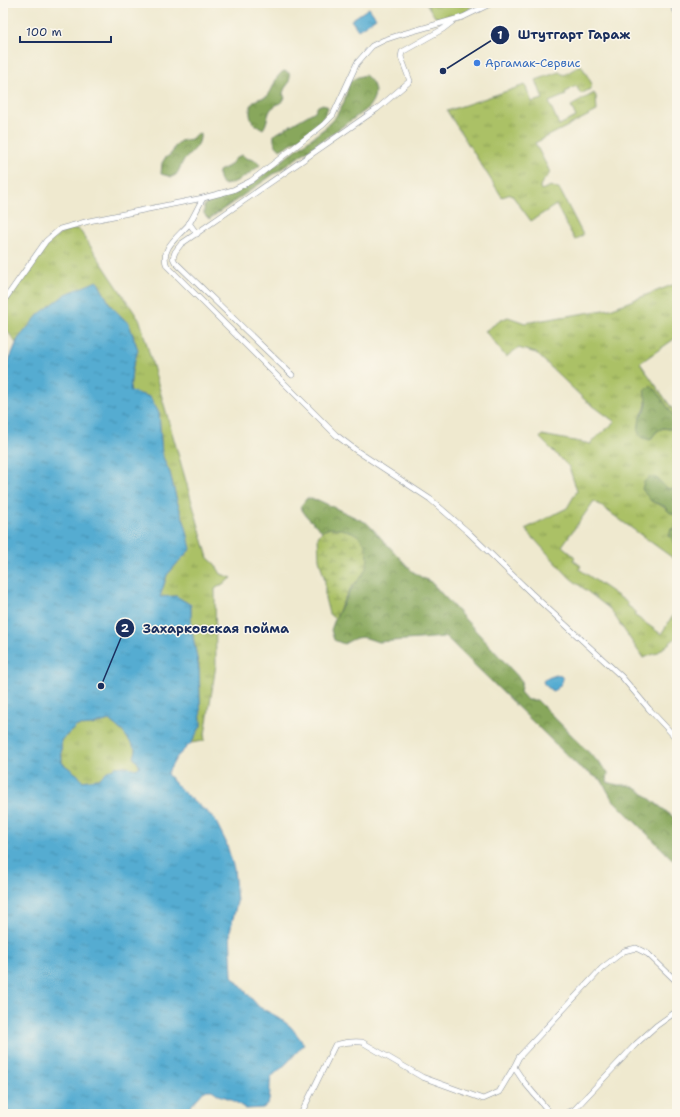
<svg xmlns="http://www.w3.org/2000/svg" width="680" height="1117" font-family="'Shantell Sans',sans-serif">
	<defs>
		<pattern id="grass-tufts" width="24" height="20" patternUnits="userSpaceOnUse"><rect width="24" height="20" fill="#abc166"/><path d="M3 7l-1-3M5 7V3M7 7l1-3M15 17l-1-3M17 17v-4M19 17l1-3" fill="none" stroke="#8a9d57"/></pattern>
		<pattern id="forest-crowns" width="20" height="18" patternUnits="userSpaceOnUse"><rect width="20" height="18" fill="#88a75b"/><path d="M2 6a3 3 0 1 1 6 0M12 15a3 3 0 1 1 6 0" fill="none" stroke="#6e884e"/></pattern>
		<pattern id="wetland-marsh" width="20" height="14" patternUnits="userSpaceOnUse"><rect width="20" height="14" fill="#abc166"/><path d="M1 5h8M5 5V1M11 12h8M15 12V8" fill="none" stroke="#8a9d57"/></pattern>
		<pattern id="water-ripples" width="26" height="14" patternUnits="userSpaceOnUse"><rect width="26" height="14" fill="#54acd1"/><path d="M2 4q2-2 4 0t4 0M15 11q2-2 4 0t4 0" fill="none" stroke="#458cad"/></pattern>
	</defs>
	<rect width="100%" height="100%" fill="#fbf7ec"/>
	<filter id="ink" filterUnits="userSpaceOnUse"><feTurbulence type="fractalNoise" baseFrequency=".025" numOctaves="2"/><feDisplacementMap in="SourceGraphic" scale="8" xChannelSelector="R" yChannelSelector="G"/><feConvolveMatrix kernelMatrix="1 2 1 2 8 2 1 2 1" color-interpolation-filters="sRGB"/></filter>
	<filter id="wash" filterUnits="userSpaceOnUse"><feTurbulence type="fractalNoise" baseFrequency=".012" numOctaves="4" result="noise"/><feDisplacementMap in="SourceGraphic" scale="16" xChannelSelector="R" yChannelSelector="G"/><feGaussianBlur stdDeviation="0.9" result="paint"/><feColorMatrix in="noise" values="0 0 0 0 0 0 0 0 0 0 0 0 0 0 0 0 0 1.4 0 .05"/><feComposite in="paint" operator="in"/></filter>
	<g filter="url(#wash)">
		<rect width="100%" height="100%" fill="#efe9cf"/>
		<g fill="url(#grass-tufts)" stroke="#637862" fill-rule="evenodd">
			<polygon points="426,3 475,3 466,12 451,19 441,20 435,17"/>
			<path d="M581 65 592 84 590 89 581 94 576 86 565 92 566 95 549 102 559 125 576 117 571 106 594 93 596 96 597 111 535 143 550 172C548 178 541 181 540 187L541 190 551 186 560 190 583 235 575 240 556 205 531 221 511 194 502 197 447 111 525 85 532 102 543 99 536 80 559 72 564 75Z"/>
			<path d="M79 229 140 321 208 558 215 564 221 574 232 578 215 589 216 665 204 741 191 743 201 726 199 669 191 626V605L176 596 160 597 167 575 190 549 186 527 177 501 170 473 162 455 159 413 150 397 130 391 132 369 138 350 129 324 111 306 97 281 18 339 16 343 3 325V305C20 286 43 239 67 231 70 229 75 229 79 229Z"/>
			<path d="M675 284 677 285V337L640 363 676 414H677V487C667 492 662 485 656 478L651 501C665 504 665 511 677 516V529H671L673 542 677 545V561L594 501 562 546 575 557 573 560 581 566 579 569 628 603 627 605 636 612 634 615 661 634 677 610V637L657 653 643 658 610 609 570 578 525 529 567 508 577 491 569 467 540 438 542 435 591 444 592 441 615 422 585 400 536 353 518 348 506 357 485 331 501 320 508 317 525 323 610 309ZM645 390H656L670 429 663 428 657 431 650 440 640 417C648 406 646 402 645 390Z"/>
			<polygon points="109,720 123,732 137,750 134,758 140,766 136,769 125,766 106,772 103,777 99,779 82,781 73,771 62,763 61,740 77,726 92,725"/>
		</g>
		<g fill="url(#forest-crowns)" stroke="#526b5c">
			<path d="M284 71 289 73 290 78 288 84 285 88 283 93 285 98C282 103 277 104 272 108 267 113 268 123 263 129 260 127 255 125 253 122 248 116 249 104 256 100 261 97 266 99 269 94 275 85 275 76 284 71Z"/>
			<path d="M365 75C379 86 377 98 366 110L209 219 204 214V206L208 200 239 191 255 181 325 128 336 116 344 102 350 81 358 77Z"/>
			<path d="M323 104 328 107C323 126 296 141 280 150 275 145 273 142 274 135L315 111 318 106Z"/>
			<path d="M200 133C202 147 189 153 182 163 180 167 179 171 176 175L172 177 161 174 162 163 165 158 170 155 173 151 175 146 180 141 191 139 195 135Z"/>
			<path d="M242 155 246 158 257 161 260 165C250 174 238 182 225 185 219 181 218 178 219 171L229 166 237 157Z"/>
			<polygon points="651,386 656,390 677,421 676,428 670,429 663,428 657,431 650,440 643,438 638,432 640,417 645,411 647,404 644,390"/>
			<path d="M649 477C650 477 655 478 656 478 665 483 664 493 677 487V516L669 512 664 506 651 501 642 489 644 482Z"/>
			<path d="M307 498 318 500 367 523 412 571 421 577 431 582 522 681 520 692 527 700H537L608 772 607 782 618 785H629L639 790 677 820V864L612 799 602 781 578 766 446 637 378 642C361 636 360 635 344 644L334 640 331 630 335 619 350 590 364 572 331 528 322 531 307 517 300 507Z"/>
			<polygon points="671,529 677,529 677,545 669,536"/>
		</g>
		<path fill="url(#wetland-marsh)" stroke="#637862" d="M331 528C338 529 345 529 352 532 367 539 372 558 364 572 361 578 355 583 350 589 344 598 340 609 335 619L329 614 325 598V581L319 559 318 537 322 531Z"/>
		<g fill="url(#water-ripples)" stroke="#386e98" fill-rule="evenodd">
			<polygon points="369,8 376,18 358,30 351,20"/>
			<path d="M97 281 111 306 129 324 138 350 132 369 130 391 150 397 159 413 162 455 170 473 177 501 186 527 191 549 180 560 167 575 160 597 176 596 191 605V626L199 669 201 726 191 743 176 758 167 774 182 791 214 818 226 842 234 869 237 902 230 931 232 976 259 1007 278 1017 291 1027 304 1044 287 1063 271 1077C269 1087 271 1095 268 1104L263 1108 246 1109 231 1099 219 1095 212 1090H207L203 1092 184 1114H3V375L18 339 39 314 66 294ZM109 720 123 732 136 750 134 758 140 766 136 769 125 766 115 767 106 772 99 779 82 781 78 775 62 763 61 740 77 726 92 725Z"/>
			<path d="M556 675 561 676 563 678C563 683 557 690 552 691L544 684 543 681 545 679Z"/>
		</g>
	</g>
	<g filter="url(#ink)">
		<g fill="none" stroke-linecap="round" stroke-linejoin="round">
			<defs>
				<g id="minor">
					<polyline points="671,3 677,13"/>
					<path d="M203 198C198 207 194 216 189 224 179 236 159 249 167 266L336 435 357 451 430 499 468 532 531 593 622 677 649 709 677 739"/>
					<polyline points="189,223 197,234"/>
					<polyline points="3,302 46,241 60,229 89,221 203,198 233,190 251,181 323,125 333,115 357,63 372,46 384,40 399,35 463,17 492,3"/>
					<polyline points="292,375 175,262 173,258 175,252 181,244 377,109 410,81 401,57 402,52 443,29 452,22"/>
					<path d="M301 1114 335 1045C345 1042 352 1041 362 1042L422 1077 483 1099 499 1092 514 1067"/>
					<polyline points="549,1114 566,1113 574,1110 636,1044 656,1026 677,1011"/>
					<polyline points="551,1114 524,1082 514,1067 519,1057 602,968 624,951 636,948 648,954 674,979 677,980"/>
				</g>
			</defs>
			<use href="#minor" stroke="#858c96" stroke-width="6"/>
			<use href="#minor" stroke="#fff" stroke-width="5"/>
		</g>
	</g>
	<circle fill="#3f7fe0" stroke="#fbf7ec" stroke-width="1.5" cx="477" cy="63" r="4"/>
	<g text-anchor="middle" stroke-width="3" stroke-linejoin="round" paint-order="stroke">
		<g font-size="12" fill="#366cbe" stroke="#fbf7ec" text-anchor="start">
			<text x="485" y="67">Аргамак-Сервис</text>
		</g>
	</g>
	<path fill="none" stroke="#1b2f5e" stroke-width="1.5" d="M443 71L500 35M101 686L125 628"/>
	<g fill="#1b2f5e" stroke="#fbf7ec" stroke-width="1.5">
		<circle cx="443" cy="71" r="4"/>
		<circle cx="101" cy="686" r="4"/>
		<circle cx="500" cy="35" r="10"/>
		<circle cx="125" cy="628" r="10"/>
	</g>
	<g font-size="12" text-anchor="middle" font-weight="bold" fill="#fff">
		<text x="500" y="39">1</text>
		<text x="125" y="632">2</text>
	</g>
	<g font-size="13" text-anchor="middle" font-weight="bold" fill="#1b2f5e" stroke="#fbf7ec" stroke-width="3" stroke-linejoin="round" paint-order="stroke">
		<text x="574" y="39">Штутгарт Гараж</text>
		<text x="216" y="633">Захарковская пойма</text>
	</g>
	<rect width="680" height="1117" fill="none" stroke="#fbf7ec" stroke-width="16"/>
	<path d="M20 36v6h91v-6" fill="none" stroke="#1b2f5e" stroke-width="2"/>
	<text x="26" y="36" font-size="12" fill="#1b2f5e" stroke="#fbf7ec" stroke-width="3" paint-order="stroke">100 m</text>
</svg>
